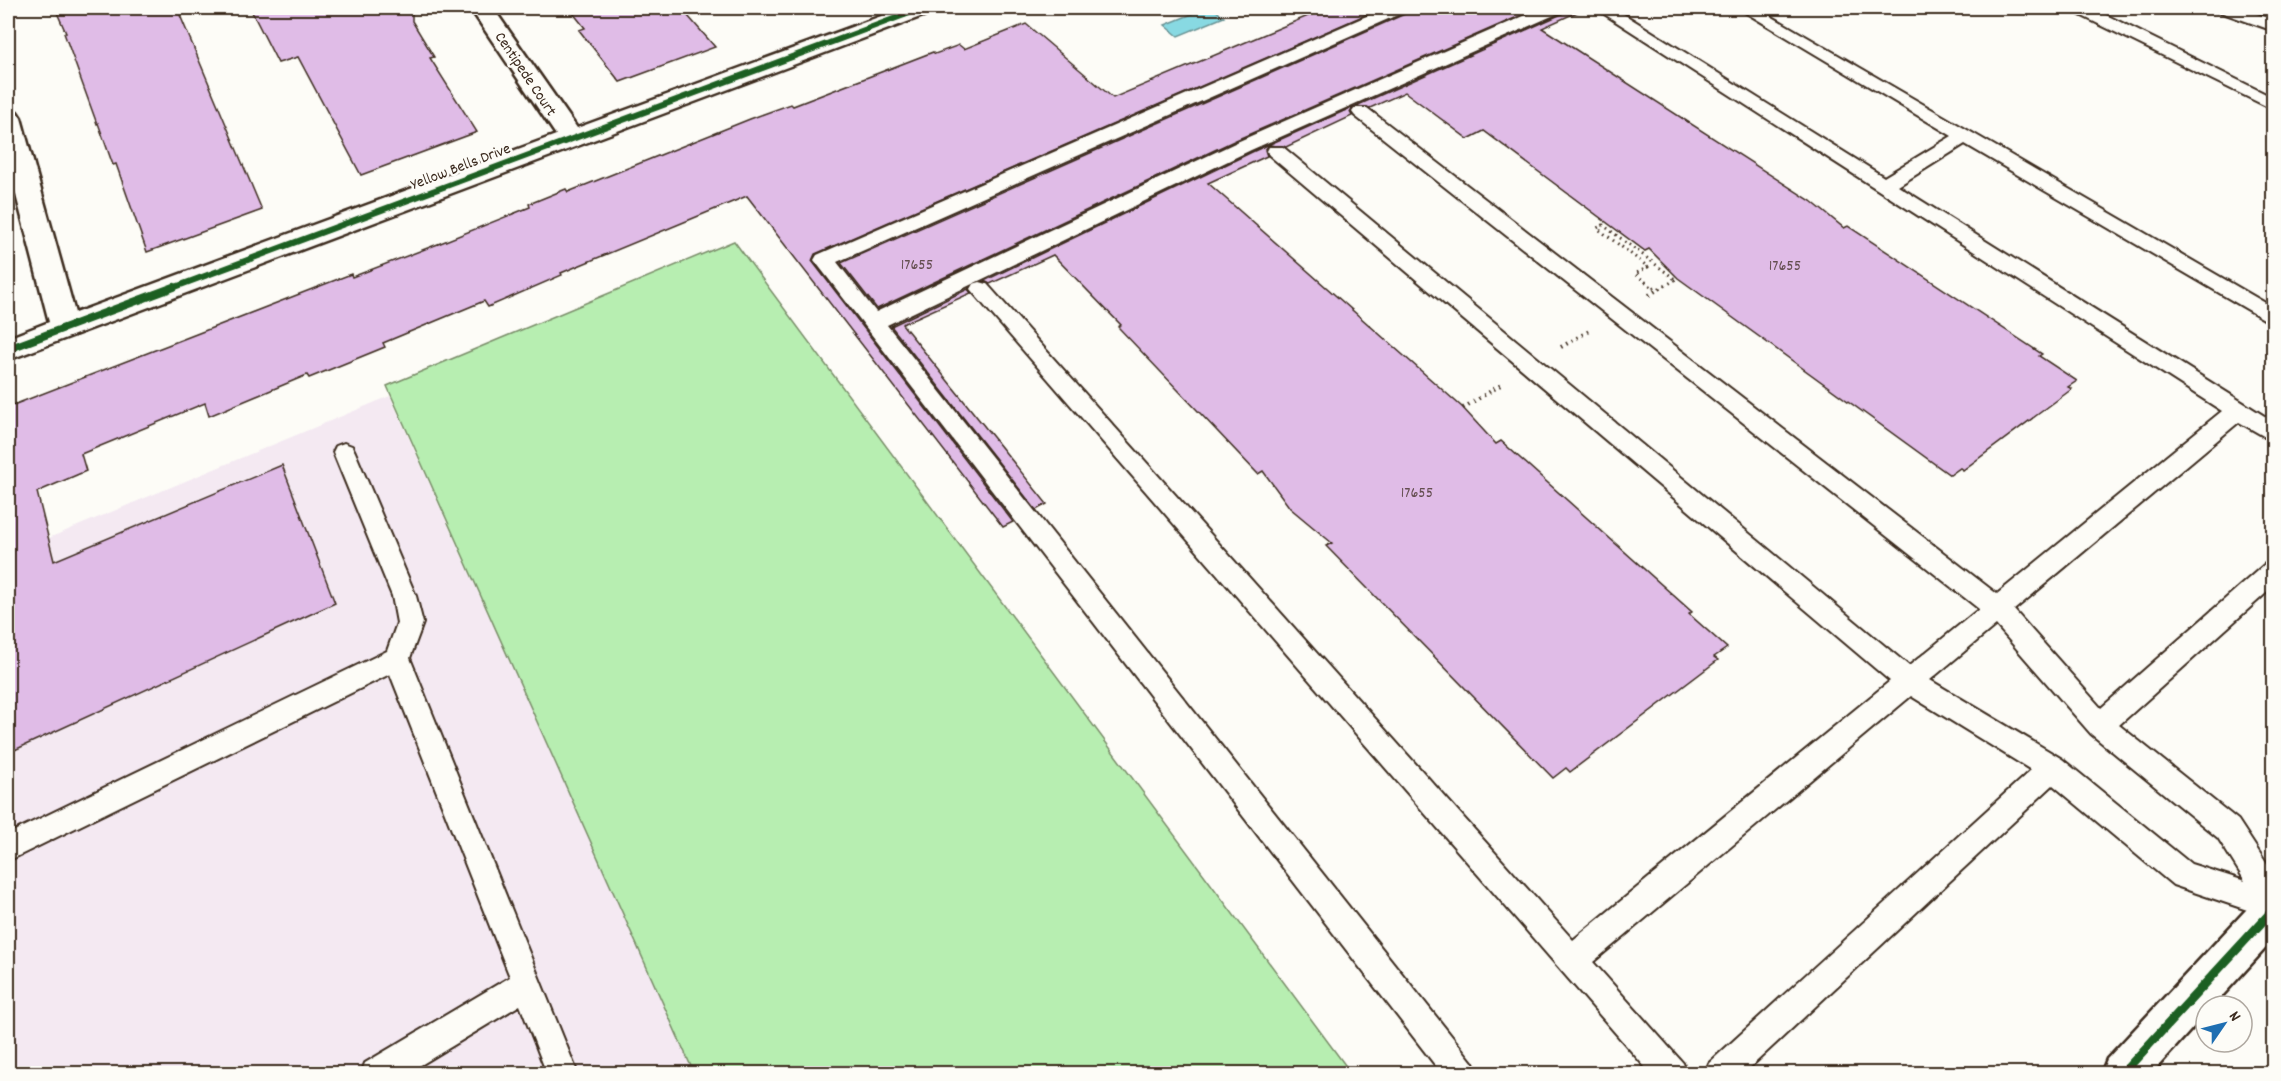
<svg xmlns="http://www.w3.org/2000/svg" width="2281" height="1081" font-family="Dekko,sans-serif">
	<rect width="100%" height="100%" fill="#fdfcf7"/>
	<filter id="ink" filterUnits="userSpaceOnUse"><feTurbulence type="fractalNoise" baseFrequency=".0167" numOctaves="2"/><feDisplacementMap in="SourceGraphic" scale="12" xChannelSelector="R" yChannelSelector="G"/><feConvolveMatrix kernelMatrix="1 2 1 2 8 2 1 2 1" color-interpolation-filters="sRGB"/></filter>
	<g filter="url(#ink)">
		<polygon fill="#f4e9f2" points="390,396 694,1073 8,1074 8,555"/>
		<polygon fill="#b7eeb1" stroke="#798c68" stroke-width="1.5" points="734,241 1351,1073 694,1073 387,386"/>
		<polygon fill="#88d9e2" stroke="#699394" stroke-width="1.5" points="1184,8 1217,8 1214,9 1224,17 1178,36 1165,25 1192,14"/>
		<g fill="#e0bce7" stroke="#3b2a1e" stroke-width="1.5">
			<polygon points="55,8 177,8 262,210 147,252 116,164 113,165 98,123 97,124 64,33 66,33"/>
			<polygon points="250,8 412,8 412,21 434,57 430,58 477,132 361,175 298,57 278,63"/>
			<polygon points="569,8 681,8 715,47 620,82 579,30 585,28"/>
			<polygon points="1327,8 1381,8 815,254 812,261 1013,522 1003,527 747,196 561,273 562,275 488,307 484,301 383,343 385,347 309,378 307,375 209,416 205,403 81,454 86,471 37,492 54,561 282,465 335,603 8,753 8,407 351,274 352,277 438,244 530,207 529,204 566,189 568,192 750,119 791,104 793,106 933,52 935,54 959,45 964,49 1026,24 1113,98"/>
			<polygon points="1408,8 1538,8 1236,140 877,309 841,263 1405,14"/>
			<polygon points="1565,8 1586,8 1542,28 1811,201 1844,228 1848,226 2042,354 2039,356 2077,381 2068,387 2072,389 1963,470 1960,468 1950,475 1678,278 1649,249 1645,251 1484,131 1468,139 1405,92 1370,108 1356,106 1562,14"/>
			<polygon points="1353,107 1350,112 1352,116 1286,147 1269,145 1265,150 1267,156 1208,183 1462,407 1496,444 1501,441 1692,612 1689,614 1727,648 1714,657 1718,660 1570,772 1566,768 1553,778 1326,546 1332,543 1290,508 1263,471 1258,474 1118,327 1121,325 1053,255 990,284 984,281 1252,152"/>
			<polygon points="968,289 971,293 902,324 1047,504 1036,510 891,326"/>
		</g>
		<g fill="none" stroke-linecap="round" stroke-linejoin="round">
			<defs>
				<g id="lane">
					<polygon points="1385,8 1406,8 1404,12 837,262 876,312 1237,142 1542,8 1563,8 1561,12 1251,150 887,325 1473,1063 1477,1074 1442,1074 814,260 817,255"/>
					<path d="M1595 8H1614L1884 177 1952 136 1738 8H1757L2274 308V325L1965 144 1898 186 2274 422V442L2239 422 2014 610 2101 708 2265 564 2274 561V586L2119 725 2238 820 2274 875V919L2173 885 2053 785 1743 1074H1705L1709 1063 2031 770 1911 696 1593 962 1683 1063 1687 1074H1651L970 289 973 284 980 282 987 284 1573 940 1890 681 1269 155 1267 151 1269 147H1283L1909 666 1979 609 1355 116 1352 112 1355 108H1367L1997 594 2222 411ZM1996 625 2091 734 2218 838 2245 881 2191 864 2062 759 1930 680Z"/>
					<polygon points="2072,8 2092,8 2274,98 2274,110 2074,12"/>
					<polygon points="2218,8 2240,8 2274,20 2274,31 2220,12"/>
					<polygon points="344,443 352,446 355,452 416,596 423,623 410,658 578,1074 547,1074 520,1005 406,1074 361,1074 365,1063 510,977 390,674 8,861 8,834 387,651 397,623 392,596 333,452 336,446"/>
				</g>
				<polygon id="street" points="470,8 493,8 577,128 903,8 935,8 931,13 8,360 8,338 49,322 8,164 8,110 17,112 21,118 75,313 556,135"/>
				<polygon id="secondary" points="2274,889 2274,939 2213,1006 2206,1006 2206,1013 2151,1074 2101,1074 2107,1059 2260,895"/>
			</defs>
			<use href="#lane" stroke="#3b2a1e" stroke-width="4"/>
			<use href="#street" stroke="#3b2a1e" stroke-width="5"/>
			<use href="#secondary" stroke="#3b2a1e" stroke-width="5"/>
			<g stroke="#3b2a1e" stroke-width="3" stroke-dasharray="1.5 4" stroke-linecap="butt">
				<polyline points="1655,289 1635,274 1648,267 1597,228 1603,225 1675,279"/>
				<polyline points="1660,289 1678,278"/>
			</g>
			<g stroke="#3b2a1e" stroke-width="4" stroke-dasharray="1.5 4.5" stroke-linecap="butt">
				<polyline points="1653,287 1657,290"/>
				<polyline points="1649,295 1662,287"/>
				<polyline points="1561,347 1589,331"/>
				<polyline points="1463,408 1504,383"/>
			</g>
			<use href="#lane" fill="#fdfcf7" fill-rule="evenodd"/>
			<use href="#street" fill="#fdfcf7" fill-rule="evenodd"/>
			<use href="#secondary" fill="#fdfcf7" fill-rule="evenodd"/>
			<defs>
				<polyline id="cycleway-far2" points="170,289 923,8"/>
				<polyline id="cycleway-far1" points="8,349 174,287"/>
				<polyline id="cycleway" points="2122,1074 2274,909"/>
			</defs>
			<use href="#cycleway-far2" stroke="#fdfcf7" stroke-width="9"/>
			<use href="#cycleway-far1" stroke="#fdfcf7" stroke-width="11"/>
			<use href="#cycleway" stroke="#fdfcf7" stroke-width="13"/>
			<use href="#cycleway-far2" stroke="#1b5e20" stroke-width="6"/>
			<use href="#cycleway-far1" stroke="#1b5e20" stroke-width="8"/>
			<use href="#cycleway" stroke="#1b5e20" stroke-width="9"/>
		</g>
	</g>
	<g text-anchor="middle" stroke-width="5" stroke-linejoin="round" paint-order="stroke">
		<g font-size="16" fill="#3b2a1e" stroke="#fdfcf7">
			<text transform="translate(527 73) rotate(56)" y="6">Centipede Court</text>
			<text transform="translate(460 165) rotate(-21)" y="6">Yellow Bells Drive</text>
		</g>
		<g font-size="16" fill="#644e50">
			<text x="917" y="269">17655</text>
			<text x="1785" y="270">17655</text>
			<text x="1417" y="497">17655</text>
		</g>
	</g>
	<rect width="2281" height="1081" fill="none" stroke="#fdfcf7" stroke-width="30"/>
	<rect x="15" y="15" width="2251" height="1051" fill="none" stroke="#3b2a1e" stroke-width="2" filter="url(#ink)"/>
	<g transform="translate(2224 1024) rotate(55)"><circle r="28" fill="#fdfcf7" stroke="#afa8a0" stroke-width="1.5"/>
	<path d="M0-4.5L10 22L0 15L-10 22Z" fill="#1f6fb2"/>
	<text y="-9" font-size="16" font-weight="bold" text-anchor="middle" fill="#3b2a1e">N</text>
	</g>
</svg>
